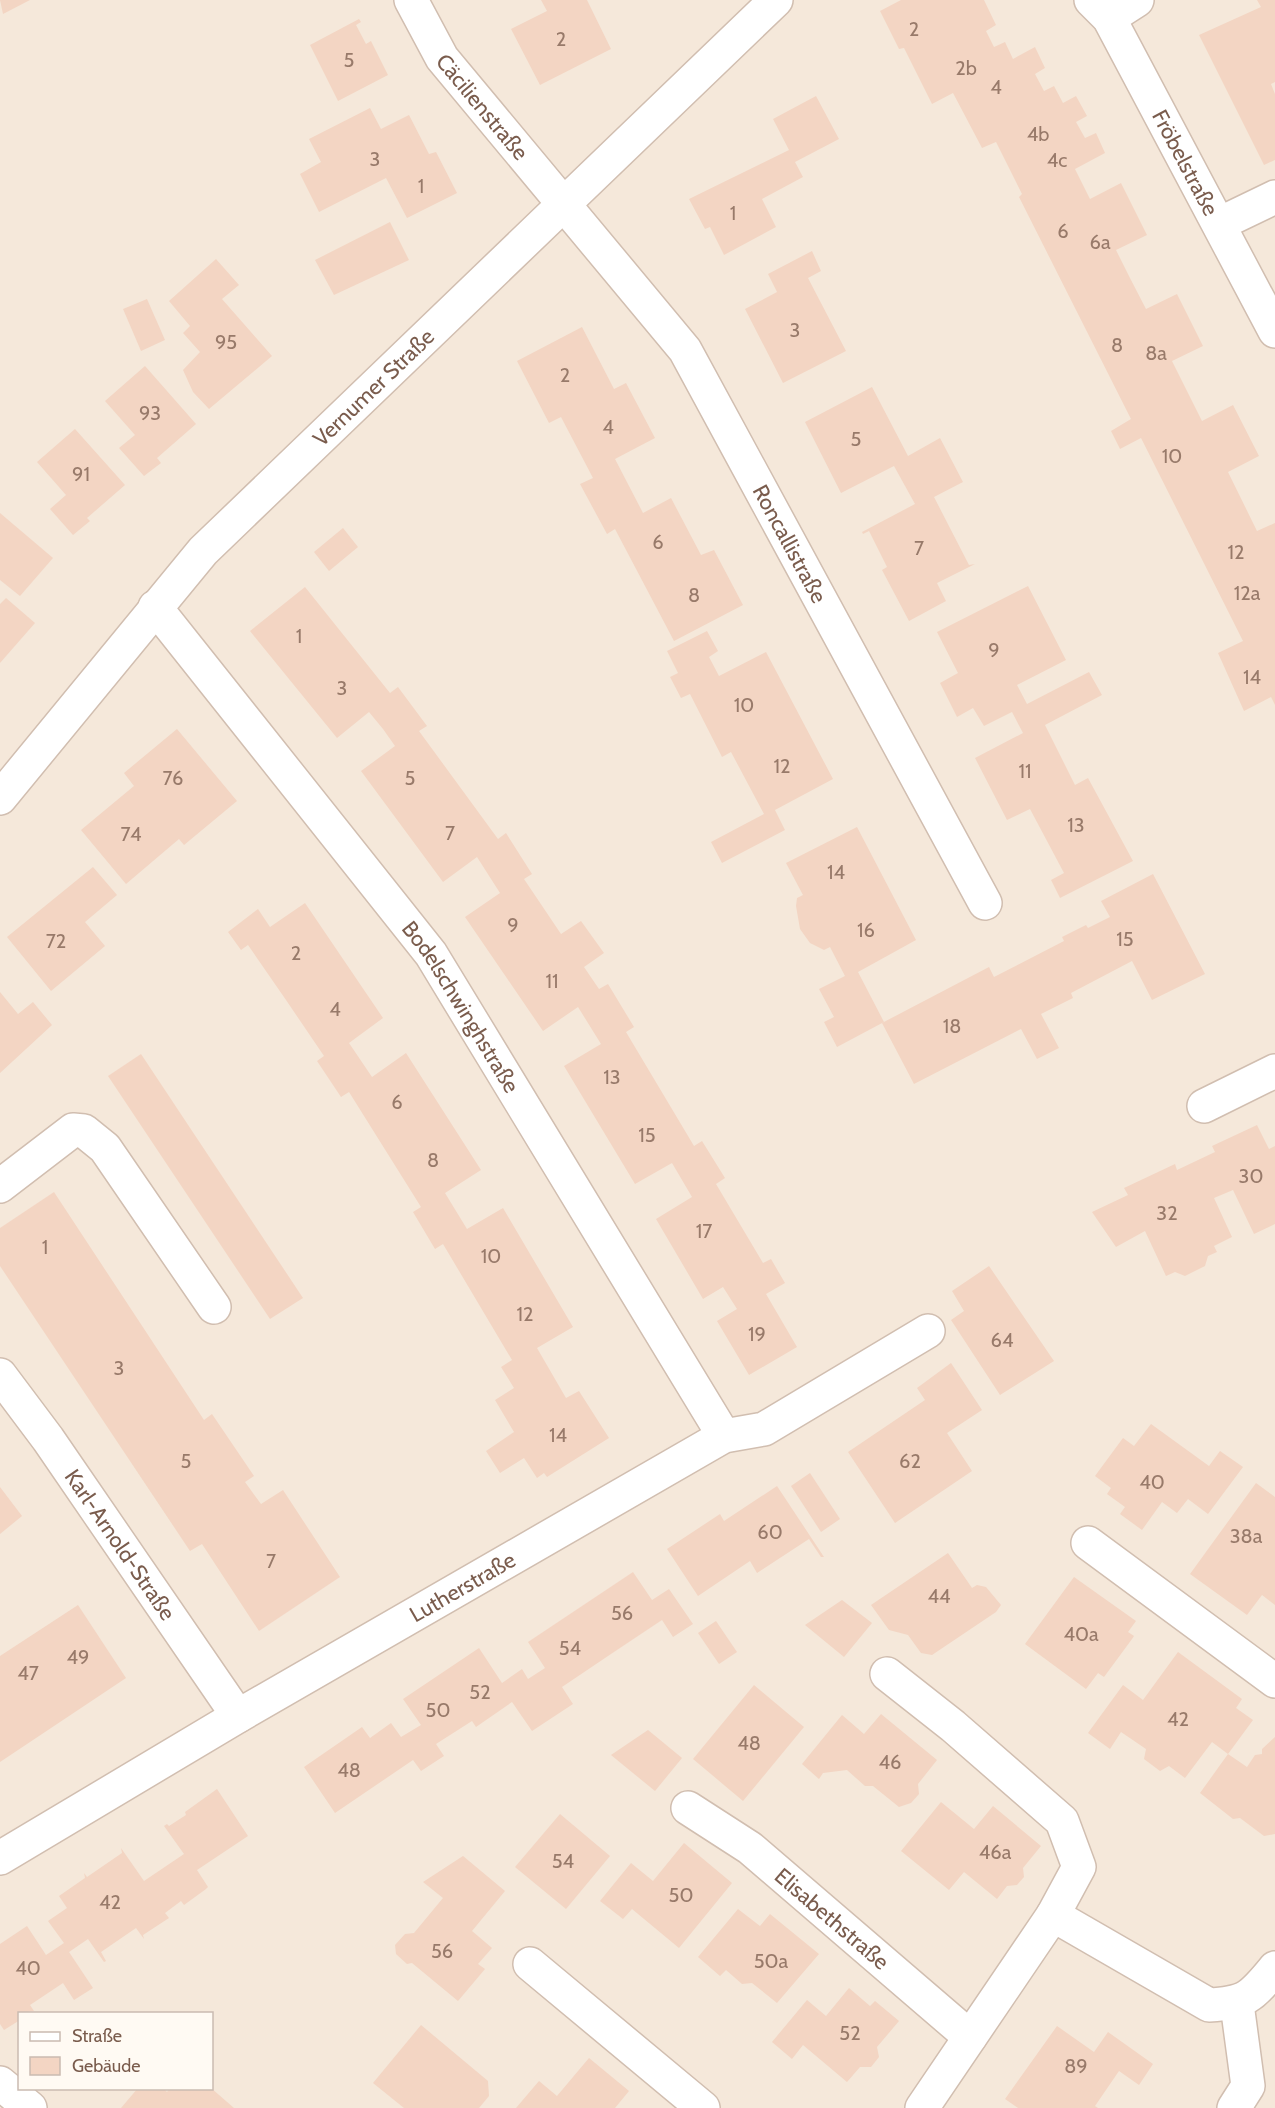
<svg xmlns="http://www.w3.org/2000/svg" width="1275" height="2108" font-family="Cabin,sans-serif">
	<rect width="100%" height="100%" fill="#fdf6ec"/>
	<path fill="#f5e8da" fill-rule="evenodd" d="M0 0H1275V2108H0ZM20 2014H212V2088H20Z"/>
	<g fill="#f3d5c3">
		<polygon points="0,0 30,0 3,14"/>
		<polygon points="541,0 587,0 611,49 540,85 511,29 547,11"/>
		<polygon points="901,0 984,0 996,25 986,31 994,47 1005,42 1013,59 1035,47 1045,68 1035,74 1044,91 1054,86 1063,103 1076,96 1087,116 1076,122 1085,138 1096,133 1105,153 1075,169 1090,199 1121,183 1147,235 1116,250 1131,280 1146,309 1177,294 1203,346 1172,361 1202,421 1233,405 1259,456 1228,472 1257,531 1275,523 1275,705 1271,697 1244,711 1218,653 1243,641 1141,438 1120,449 1111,431 1131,419 1019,197 1022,194 996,142 982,148 953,93 932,104 904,48 899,49 880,11"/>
		<polygon points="1257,0 1275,0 1275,82 1271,84 1275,94 1275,160 1264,165 1199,35 1261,7"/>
		<polygon points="359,19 361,22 356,25 366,44 371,41 388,75 338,101 310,45"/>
		<polygon points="816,96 839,139 795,162 803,177 762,199 776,227 724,255 710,227 705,229 689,199 789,150 773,119"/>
		<polygon points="370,108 381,129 409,115 429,154 436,152 457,193 407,218 386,178 319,212 300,174 321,162 309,139"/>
		<polygon points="390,222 409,260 334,295 315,260"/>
		<polygon points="812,251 821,271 808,278 846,351 783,383 745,309 777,292 768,274"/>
		<polygon points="216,259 239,285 222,299 272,356 209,409 193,392 183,370 200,352 183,333 190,326 169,301"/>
		<polygon points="147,299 165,340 141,351 123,309"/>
		<polygon points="582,327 614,389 626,383 655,438 615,459 643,513 671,498 701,555 714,550 743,605 674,641 615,529 607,534 580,484 593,478 561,417 549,423 517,361"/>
		<polygon points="145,366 196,424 157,458 161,463 144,476 119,448 135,435 105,401"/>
		<polygon points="872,387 908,456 940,438 963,482 934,497 969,565 975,564 937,583 946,601 909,621 882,570 887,567 869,531 863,534 862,532 915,504 894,466 841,493 805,422"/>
		<polygon points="75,429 125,485 87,518 90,521 73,535 50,509 66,495 37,462"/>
		<polygon points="0,513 53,558 20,596 0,580"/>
		<polygon points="343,528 358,547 329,571 314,552"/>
		<polygon points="1028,586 1066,660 1017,685 1027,704 1089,672 1102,695 1045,725 1075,785 1088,778 1133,861 1060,898 1051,880 1064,873 1030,809 1007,820 975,758 1023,733 1012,712 984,726 973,708 957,717 940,683 958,673 937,632"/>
		<polygon points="305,587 390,693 398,687 427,726 419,731 498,839 506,833 532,874 524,879 561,934 581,921 604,953 584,967 599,989 608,984 634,1027 626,1032 694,1146 702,1141 725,1178 716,1184 763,1263 771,1259 785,1283 766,1294 797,1347 749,1375 717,1321 737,1309 723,1287 703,1299 656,1219 692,1197 672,1163 635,1184 564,1066 601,1044 578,1007 543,1031 465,917 500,893 477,857 443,882 361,771 395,746 383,729 369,712 337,738 250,631"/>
		<polygon points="6,598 35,623 0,663 0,604"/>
		<polygon points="707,631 718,651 709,657 719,676 766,652 833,779 775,810 785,830 722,863 711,842 764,814 731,752 722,757 690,694 681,698 670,677 678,673 667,651"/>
		<polygon points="177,729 237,801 184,845 179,839 126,884 81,830 134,786 124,773"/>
		<polygon points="857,827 916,940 858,972 884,1022 837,1047 824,1022 834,1017 819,989 845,976 830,947 824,950 810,943 800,929 796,906 797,898 803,895 786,863"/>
		<polygon points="93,867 117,895 85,922 105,946 51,991 7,937"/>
		<polygon points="1153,874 1205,974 1152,1000 1132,961 1071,993 1073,998 1041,1014 1059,1048 1037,1059 1021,1029 914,1084 882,1023 989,967 994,977 1064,941 1062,937 1086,925 1088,928 1110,917 1101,901"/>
		<polygon points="305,903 383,1018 349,1043 372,1077 406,1053 481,1170 445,1193 467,1229 503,1208 573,1327 537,1348 566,1398 579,1391 609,1438 547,1477 544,1473 537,1478 524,1458 500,1473 486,1451 514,1432 495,1400 514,1388 501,1367 512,1360 443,1244 435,1249 413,1212 421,1207 349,1092 341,1097 317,1061 324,1056 286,1000 248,945 241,950 228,932 258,909 270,927"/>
		<polygon points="0,992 18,1014 33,1002 52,1025 0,1073"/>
		<polygon points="141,1054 303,1298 270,1319 108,1076"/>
		<polygon points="1257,1125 1269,1149 1275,1146 1275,1224 1254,1234 1233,1190 1214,1198 1232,1237 1214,1246 1217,1252 1208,1256 1205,1266 1185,1276 1175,1272 1166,1276 1145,1231 1116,1247 1092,1212 1128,1195 1124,1188 1175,1164 1177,1170 1215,1152 1212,1146"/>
		<polygon points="54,1192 204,1420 212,1414 254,1476 245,1482 261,1504 283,1490 340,1577 259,1631 202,1544 190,1551 0,1266 0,1228"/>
		<polygon points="989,1266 1054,1361 1000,1395 951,1320 964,1311 952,1291"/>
		<polygon points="951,1363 982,1410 947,1433 972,1471 895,1523 848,1452 925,1400 917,1388"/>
		<polygon points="1151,1424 1209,1466 1220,1451 1243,1467 1208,1514 1188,1499 1177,1513 1162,1502 1142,1530 1120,1514 1125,1507 1107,1494 1111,1488 1095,1476 1123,1438 1134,1446"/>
		<polygon points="810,1473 840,1519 821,1532 791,1486"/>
		<polygon points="1256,1483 1275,1497 1275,1605 1262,1595 1247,1615 1190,1574"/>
		<polygon points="777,1486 824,1557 821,1557 809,1539 757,1573 750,1561 698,1596 667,1549 720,1514 724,1521"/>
		<polygon points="0,1487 22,1516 0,1534"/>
		<polygon points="948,1553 972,1588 977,1585 986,1587 1001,1605 996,1612 932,1655 921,1653 908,1635 889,1630 871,1605"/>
		<polygon points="633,1572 652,1600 669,1589 693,1624 673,1637 662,1620 611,1654 562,1687 573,1704 532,1731 512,1702 476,1727 472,1721 436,1744 444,1756 421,1771 413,1760 335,1813 304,1767 362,1727 370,1738 391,1723 401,1737 421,1725 403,1699 479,1648 502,1683 522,1669 528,1679 545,1668 528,1642"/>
		<polygon points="1074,1577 1136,1621 1128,1632 1134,1636 1132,1639 1104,1677 1098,1673 1086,1689 1025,1644"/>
		<polygon points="842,1600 872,1623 844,1657 805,1625"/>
		<polygon points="78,1605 126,1678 0,1762 0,1656"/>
		<polygon points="716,1621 737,1652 719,1664 698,1633"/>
		<polygon points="1178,1652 1242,1699 1236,1708 1253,1720 1228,1754 1212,1742 1185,1778 1169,1766 1160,1771 1144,1759 1146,1749 1121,1732 1110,1749 1088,1733 1123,1685 1143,1700"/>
		<polygon points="754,1685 804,1727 743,1801 693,1759"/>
		<polygon points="881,1714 937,1760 918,1784 919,1794 911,1803 899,1807 873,1786 865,1786 847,1770 823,1773 819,1779 802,1764 842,1715 864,1734"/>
		<polygon points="648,1730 682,1758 655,1791 611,1755"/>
		<polygon points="1275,1737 1275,1834 1264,1836 1240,1818 1233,1819 1200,1793 1228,1754 1247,1767 1255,1755 1262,1754 1262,1749"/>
		<polygon points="217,1789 248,1836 197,1870 208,1887 206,1889 184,1905 181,1901 165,1913 169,1918 143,1935 144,1939 136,1928 101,1952 106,1961 104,1962 88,1939 69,1952 93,1988 74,2000 63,1983 30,2005 34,2011 20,2013 20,2020 4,2030 0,2024 0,1944 27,1926 46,1955 64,1943 48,1921 67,1908 59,1896 85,1878 84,1873 87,1877 122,1853 121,1848 144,1881 184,1854 164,1826 167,1824 169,1826 186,1815 185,1812"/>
		<polygon points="941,1802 974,1829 993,1806 1041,1846 1023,1868 1024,1877 1017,1885 1007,1886 997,1899 964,1872 949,1890 901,1851"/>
		<polygon points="560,1814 610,1856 566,1909 515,1867"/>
		<polygon points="684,1843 732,1883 679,1948 632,1909 623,1919 600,1901 631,1863 653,1881"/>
		<polygon points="463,1856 505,1891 472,1931 492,1948 478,1964 485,1969 458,2001 412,1963 407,1964 396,1954 395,1945 405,1934 414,1933 443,1898 423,1882"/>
		<polygon points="738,1909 760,1926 770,1914 819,1954 777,2003 752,1983 742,1984 726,1970 720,1976 698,1957"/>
		<polygon points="849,1988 870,2006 875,2001 899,2021 877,2047 879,2057 871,2067 860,2067 847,2082 803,2045 792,2059 772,2042 807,2000 826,2016"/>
		<polygon points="421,2025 488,2081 489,2096 479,2108 404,2108 373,2083"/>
		<polygon points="1057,2026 1094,2052 1108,2032 1153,2064 1139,2085 1119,2071 1095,2106 1098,2108 1018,2108 1005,2099"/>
		<polygon points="589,2058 629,2091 615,2108 516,2108 539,2081 557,2096"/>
		<polygon points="138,2088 163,2088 167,2092 170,2088 211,2088 234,2108 121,2108"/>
	</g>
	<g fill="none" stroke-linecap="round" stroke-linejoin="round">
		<defs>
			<g id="minor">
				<path id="s1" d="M411 0 442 58 685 350 985 903"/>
				<path id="s2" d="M1091 0 1109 18 1275 331"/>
				<polyline points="1109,18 1137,0"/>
				<polyline points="1219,224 1275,197"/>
				<path id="s3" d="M155 607 431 954 724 1436"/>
				<path id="s4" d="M0 798 203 551 776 0"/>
				<polyline points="1204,1106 1275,1071"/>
				<polyline points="0,1186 73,1130 84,1131 105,1148 214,1307"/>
				<path id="s5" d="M0 1375 48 1439 238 1716"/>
				<polyline points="1088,1543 1275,1681"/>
				<polyline points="887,1674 953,1726 1062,1821 1079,1867 1053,1915"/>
				<path id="s6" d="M688 1808 750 1848 970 2037"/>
				<path id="s7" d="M0 1858 238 1716 724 1436 764 1429 928 1331"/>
				<polyline points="530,1964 703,2108"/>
				<polyline points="0,2083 30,2108"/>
				<path d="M922 2108 1053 1915 1209 2005C1247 2003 1252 1996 1275 1968"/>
				<polyline points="1234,2108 1248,2086 1237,2004"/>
			</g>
		</defs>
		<use href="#minor" stroke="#d1beb0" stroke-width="36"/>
		<use href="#minor" stroke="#fff" stroke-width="33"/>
	</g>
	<g text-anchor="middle" stroke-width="4.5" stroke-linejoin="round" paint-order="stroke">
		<g font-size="20" fill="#987a6a">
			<text x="914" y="36">2</text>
			<text x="561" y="46">2</text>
			<text x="349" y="67">5</text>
			<text x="966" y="75">2b</text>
			<text x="996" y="94">4</text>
			<text x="1038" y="141">4b</text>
			<text x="375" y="166">3</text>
			<text x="1057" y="167">4c</text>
			<text x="421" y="193">1</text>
			<text x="733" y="220">1</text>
			<text x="1063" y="238">6</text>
			<text x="1100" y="249">6a</text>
			<text x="795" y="337">3</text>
			<text x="226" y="349">95</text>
			<text x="1117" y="352">8</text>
			<text x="1156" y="360">8a</text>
			<text x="565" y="382">2</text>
			<text x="150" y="420">93</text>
			<text x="608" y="434">4</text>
			<text x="856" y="446">5</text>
			<text x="1172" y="463">10</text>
			<text x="81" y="481">91</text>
			<text x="658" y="549">6</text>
			<text x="919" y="555">7</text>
			<text x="1236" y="559">12</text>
			<text x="1247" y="600">12a</text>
			<text x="694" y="602">8</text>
			<text x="299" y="643">1</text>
			<text x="994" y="657">9</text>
			<text x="1252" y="684">14</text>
			<text x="342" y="695">3</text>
			<text x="744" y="712">10</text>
			<text x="782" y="773">12</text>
			<text x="1025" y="778">11</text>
			<text x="173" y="785">76</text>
			<text x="410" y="785">5</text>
			<text x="1076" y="832">13</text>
			<text x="450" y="840">7</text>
			<text x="131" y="841">74</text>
			<text x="836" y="879">14</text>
			<text x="513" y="932">9</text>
			<text x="866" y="937">16</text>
			<text x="1125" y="946">15</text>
			<text x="56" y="948">72</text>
			<text x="296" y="960">2</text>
			<text x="552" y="988">11</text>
			<text x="335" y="1016">4</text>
			<text x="952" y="1033">18</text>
			<text x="612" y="1084">13</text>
			<text x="397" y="1109">6</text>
			<text x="647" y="1142">15</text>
			<text x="433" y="1167">8</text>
			<text x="1251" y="1183">30</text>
			<text x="1167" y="1220">32</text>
			<text x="704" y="1238">17</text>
			<text x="45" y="1254">1</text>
			<text x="491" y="1263">10</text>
			<text x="525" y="1321">12</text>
			<text x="757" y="1341">19</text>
			<text x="1002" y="1347">64</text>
			<text x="119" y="1375">3</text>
			<text x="558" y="1442">14</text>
			<text x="186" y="1468">5</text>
			<text x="910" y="1468">62</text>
			<text x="1152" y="1489">40</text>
			<text x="770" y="1539">60</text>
			<text x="1246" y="1543">38a</text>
			<text x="271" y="1568">7</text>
			<text x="939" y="1603">44</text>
			<text x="622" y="1620">56</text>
			<text x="1081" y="1641">40a</text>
			<text x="570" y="1655">54</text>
			<text x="78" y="1664">49</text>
			<text x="28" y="1680">47</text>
			<text x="480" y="1699">52</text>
			<text x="438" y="1717">50</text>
			<text x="1178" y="1726">42</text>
			<text x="749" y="1750">48</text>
			<text x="890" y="1769">46</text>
			<text x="349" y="1777">48</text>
			<text x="995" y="1859">46a</text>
			<text x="563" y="1868">54</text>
			<text x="681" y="1902">50</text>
			<text x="110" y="1909">42</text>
			<text x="442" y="1958">56</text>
			<text x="771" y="1968">50a</text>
			<text x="28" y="1975">40</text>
			<text x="850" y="2040">52</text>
			<text x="1076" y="2073">89</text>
		</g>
		<g font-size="22" fill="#7a5c4d" stroke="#fffaf3">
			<text dy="8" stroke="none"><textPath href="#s1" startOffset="129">Cäcilienstraße</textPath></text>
			<text dy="8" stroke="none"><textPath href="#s2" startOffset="189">Fröbelstraße</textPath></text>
			<text dy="8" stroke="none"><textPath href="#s4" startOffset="556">Vernumer Straße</textPath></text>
			<text dy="8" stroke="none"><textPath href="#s1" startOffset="666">Roncallistraße</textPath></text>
			<text dy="8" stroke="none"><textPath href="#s3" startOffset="504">Bodelschwinghstraße</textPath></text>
			<text dy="8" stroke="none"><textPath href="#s5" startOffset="208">Karl-Arnold-Straße</textPath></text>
			<text dy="8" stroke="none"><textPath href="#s7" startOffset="536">Lutherstraße</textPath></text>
			<text dy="8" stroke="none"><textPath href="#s6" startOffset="182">Elisabethstraße</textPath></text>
		</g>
	</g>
	<rect x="18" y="2012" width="195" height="78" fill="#fffaf3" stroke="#cabbb1" stroke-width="1.5"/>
	<rect x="30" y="2032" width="30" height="9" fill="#ffffff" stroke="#cabbb1" stroke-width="1.5"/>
	<text x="72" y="2042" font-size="18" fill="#7a5c4d">Straße</text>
	<rect x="30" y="2057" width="30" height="18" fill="#f3d5c3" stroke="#cabbb1" stroke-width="1.5"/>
	<text x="72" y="2072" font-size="18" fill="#7a5c4d">Gebäude</text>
</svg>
